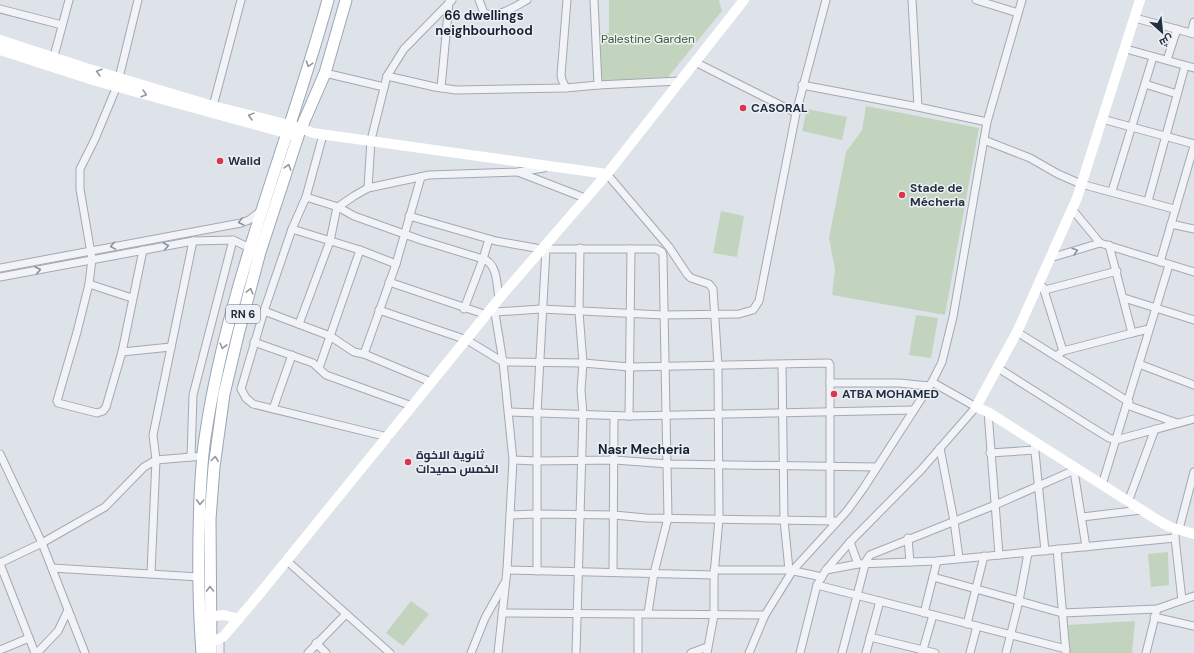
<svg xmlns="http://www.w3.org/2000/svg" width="1194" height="653" font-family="'DM Sans',Cairo,sans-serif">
	<rect width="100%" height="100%" fill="#dee2e9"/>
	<g fill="#c3d4be">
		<polygon points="609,0 719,0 722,11 668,77 601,82 600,33 609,33"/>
		<polygon points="866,106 979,128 945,315 832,295 835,269 829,238 846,152 862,130"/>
		<polygon points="807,109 847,117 842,140 802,131"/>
		<polygon points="721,211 744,216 737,257 713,253"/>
		<polygon points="916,315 938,318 931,358 909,355"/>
		<polygon points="1168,552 1169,585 1151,587 1148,554"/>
		<polygon points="411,601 429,614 403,646 386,633"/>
		<polygon points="1135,621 1132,653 1070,653 1068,625"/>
	</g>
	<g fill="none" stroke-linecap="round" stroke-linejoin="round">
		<defs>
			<g id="street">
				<polyline points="138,0 117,86 95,139 80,169 80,189 92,259 89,284 77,332 57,401 58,403 97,413 103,411 106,407 122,352 143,250"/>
				<path d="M479 0 484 13C497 19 516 6 527 0"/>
				<polyline points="567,0 561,75 562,80 566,88 598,85 679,81"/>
				<polyline points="594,0 598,85"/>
				<polyline points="912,0 918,107"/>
				<polyline points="976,0 1018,13"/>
				<polyline points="0,9 62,25"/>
				<polyline points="1135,18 1194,34"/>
				<polyline points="1191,33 1194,22"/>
				<polyline points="1126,49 1194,68"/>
				<polyline points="53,60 69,0"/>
				<polyline points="1167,60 1177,29"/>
				<polyline points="695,62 796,113"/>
				<polyline points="325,73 384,87"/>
				<polyline points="387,76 435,87 456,90 566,88"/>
				<polyline points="1145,84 1177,94"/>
				<polyline points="802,85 918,107 987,122"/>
				<polyline points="441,88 449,2"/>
				<polyline points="212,110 241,0"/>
				<polyline points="1102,119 1194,144"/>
				<polyline points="323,135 306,197 292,229 264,311 241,389 246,398 253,404 388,437"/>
				<polyline points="984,140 1030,158 1058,174 1081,184 1174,209"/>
				<polyline points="518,172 585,198"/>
				<polyline points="607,174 669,247 687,274 691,278 709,284 713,289 718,366 719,519 714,575 714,615 707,653"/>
				<polyline points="368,188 371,140 387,76 404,49 452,0"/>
				<polyline points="1112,191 1153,57"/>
				<polyline points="306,197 338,207 354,196 368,188 429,175 518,172 544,168"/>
				<polyline points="1148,201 1185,66"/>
				<polyline points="338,207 354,216 421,240 483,259 489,239"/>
				<polyline points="1072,209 1100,243"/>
				<polyline points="409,216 496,241 541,249 656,249 662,252 663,256 668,518 654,573 648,613"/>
				<polyline points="1171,224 1194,229"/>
				<polyline points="292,229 360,250 396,264"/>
				<polyline points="1109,245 1132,333 1149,329"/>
				<polyline points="1050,258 1100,243 1194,272"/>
				<polyline points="1160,262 1194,146"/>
				<polyline points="0,268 241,223 249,220 262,210"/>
				<polyline points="0,277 193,241 233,240 252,249"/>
				<polyline points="389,282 487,315"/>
				<polyline points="89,284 132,298"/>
				<polyline points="1043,287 1063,351"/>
				<polyline points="1045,290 1117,271"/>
				<polyline points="1124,298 1194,320"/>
				<polyline points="494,307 503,362 513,460 507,570 498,653"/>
				<path d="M464 309 483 259C498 263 497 287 499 300"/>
				<polyline points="379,310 467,340 503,362 583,363 630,367 829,363 830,365 830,521"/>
				<polyline points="264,311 330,336 354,352 364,354 431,382"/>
				<polyline points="495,312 541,309 663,315 739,314 753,310 759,301 796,113 826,0"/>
				<polyline points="299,324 330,241 337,207"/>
				<polyline points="1017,332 1129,402"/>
				<polyline points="254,342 313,363 326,375 412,406"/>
				<polyline points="122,352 171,347"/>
				<polyline points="364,354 396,264 421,177"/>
				<polyline points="1056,356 1063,351 1132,333"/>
				<polyline points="1139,364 1194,385"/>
				<polyline points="782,365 784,520 789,570"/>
				<polyline points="319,368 360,250"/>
				<polyline points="998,368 1088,425 1109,438 1116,440 1194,419"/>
				<polyline points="830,383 899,383 929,386"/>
				<polyline points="1127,405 1177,423"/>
				<polyline points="273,409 292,355"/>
				<polyline points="509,412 629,416 913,410"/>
				<polyline points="988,412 999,555"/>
				<polyline points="629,416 631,249"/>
				<polyline points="1034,442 1045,551"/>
				<polyline points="940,448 954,521 959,558"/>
				<polyline points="990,453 1035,450"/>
				<polyline points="0,454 42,543 85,653"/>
				<polyline points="191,457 193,395 233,240"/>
				<polyline points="513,460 537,461 615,460 668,464 876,467"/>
				<polyline points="1074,471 1086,547"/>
				<polyline points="1102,485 1169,265"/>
				<polyline points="1128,502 1155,429"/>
				<polyline points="510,515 536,514 614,515 646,518 834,521"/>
				<polyline points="1082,517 1141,510"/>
				<polyline points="1179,529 1194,472"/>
				<polyline points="908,538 910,562"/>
				<polyline points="1175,538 1182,600"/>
				<polyline points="850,542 858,564"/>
				<polyline points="1057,549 1066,653"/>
				<polyline points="286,560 390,653"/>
				<polyline points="0,563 42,543 105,507 144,467 156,460 203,456"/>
				<polyline points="0,564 35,653"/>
				<polyline points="52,568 199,577"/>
				<polyline points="507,570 714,575"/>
				<polyline points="714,570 789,570 822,577"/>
				<polyline points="826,570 858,564 937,561 1175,538 1175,528"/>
				<polyline points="537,571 537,413 546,249"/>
				<polyline points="613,572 614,416"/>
				<polyline points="151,573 156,460 153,435 193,241"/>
				<polyline points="933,577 1062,613 1157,609 1194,596"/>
				<polyline points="817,585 1066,649"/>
				<polyline points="502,613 765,615"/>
				<polyline points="924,613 937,561"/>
				<polyline points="1154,617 1194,626"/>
				<polyline points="967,624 984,556"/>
				<polyline points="870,637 935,653"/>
				<polyline points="316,643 326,653"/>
				<polyline points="0,650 29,638"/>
				<polyline points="37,653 58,631 68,610"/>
				<polyline points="220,653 220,639"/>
				<polyline points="308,653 346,614"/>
				<polyline points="471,653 485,618 504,584"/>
				<polyline points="576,653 583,414 581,390 583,363 579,312 580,248"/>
				<polyline points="638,653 638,615"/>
				<polyline points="691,653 707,647"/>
				<polyline points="749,653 765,615 793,570 847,511 863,489 932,382 942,362 953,317 987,122 1022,0"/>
				<polyline points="800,653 817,585 826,570 850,542 921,470 976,407 932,382"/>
				<polyline points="842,653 866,561 870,555 995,505 1077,469"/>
				<polyline points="866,653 880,601"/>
				<polyline points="922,653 933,615"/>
				<polyline points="970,653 977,626"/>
				<polyline points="1006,653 1019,601 1028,553"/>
				<polyline points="1146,653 1157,609"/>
			</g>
			<g id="primary">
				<path d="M202 653C198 601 198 550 200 498 201 478 202 457 205 438 227 287 288 146 328 0"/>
				<polyline points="211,653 210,519 214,467 224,394 239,331 260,252 299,133 325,73 346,0"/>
			</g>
		</defs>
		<use href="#street" stroke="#a3a9b4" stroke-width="9"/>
		<use href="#primary" stroke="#9ba6b6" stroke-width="13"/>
		<use href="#street" stroke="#f1f3f7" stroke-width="7"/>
		<g stroke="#fff" stroke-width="10">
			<polyline points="1140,0 1077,198 1017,332 976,407 988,412 1159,521 1170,527 1194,534"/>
			<polyline points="0,40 86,68 213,106 301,128 313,133 607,174"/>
			<polyline points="0,50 96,81 293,135"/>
			<polyline points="204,617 224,615 239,619"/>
			<polyline points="203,643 211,642 223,637 257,597 503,294 607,174 744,0"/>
		</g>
		<use href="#primary" stroke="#fff" stroke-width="11"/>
	</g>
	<defs><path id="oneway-chevron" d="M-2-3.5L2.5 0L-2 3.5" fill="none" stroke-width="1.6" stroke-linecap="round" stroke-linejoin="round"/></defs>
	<g stroke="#9297a0">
		<use href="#oneway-chevron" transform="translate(309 64) rotate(108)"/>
		<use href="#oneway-chevron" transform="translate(99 72) rotate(-164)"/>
		<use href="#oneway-chevron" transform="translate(144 94) rotate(16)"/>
		<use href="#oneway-chevron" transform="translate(251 116) rotate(-165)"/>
		<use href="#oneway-chevron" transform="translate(288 167) rotate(-73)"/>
		<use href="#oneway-chevron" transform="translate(250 291) rotate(-75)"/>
		<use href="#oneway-chevron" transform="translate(223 346) rotate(104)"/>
		<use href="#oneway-chevron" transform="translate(215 459) rotate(-83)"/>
		<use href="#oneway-chevron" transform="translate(200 502) rotate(93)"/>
		<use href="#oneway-chevron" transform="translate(210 589) rotate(-91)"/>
	</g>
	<g stroke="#8b919c">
		<use href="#oneway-chevron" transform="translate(241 222) rotate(166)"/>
		<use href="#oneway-chevron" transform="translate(113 246) rotate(170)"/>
		<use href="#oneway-chevron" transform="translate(166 246) rotate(-11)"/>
		<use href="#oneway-chevron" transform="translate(1075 251) rotate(-17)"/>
		<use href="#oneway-chevron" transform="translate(38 270) rotate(-11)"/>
	</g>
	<g fill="#dd334b" stroke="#edf1f6" stroke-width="1.5">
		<circle cx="743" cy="108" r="4"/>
		<circle cx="220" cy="161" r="4"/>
		<circle cx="902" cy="195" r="4"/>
		<circle cx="834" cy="394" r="4"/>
		<circle cx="408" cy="462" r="4"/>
	</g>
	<g text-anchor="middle" stroke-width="3" stroke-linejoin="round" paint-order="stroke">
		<rect fill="#edf1f6" stroke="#616978" stroke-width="1" x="226" y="305" width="34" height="18" rx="3"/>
		<g font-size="11" font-weight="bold" fill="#252f42">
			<text x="243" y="318">RN 6</text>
		</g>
		<g font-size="12" fill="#395f31" stroke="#edf1f6">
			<text x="648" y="43">Palestine Garden</text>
		</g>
		<g font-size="12" font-weight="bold" fill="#252f42" stroke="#edf1f6" text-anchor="start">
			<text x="751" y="112">CASORAL</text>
			<text x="228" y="165">Walid</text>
			<text x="910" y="192">Stade de<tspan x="910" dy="14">Mécheria</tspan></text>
			<text x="842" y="398">ATBA MOHAMED</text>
			<text x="416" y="459">ثانوية الاخوة<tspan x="416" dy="14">الخمس حميدات</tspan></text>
		</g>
		<g font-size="13" font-weight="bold" fill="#182032" stroke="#edf1f6">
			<text x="484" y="20">66 dwellings<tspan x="484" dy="15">neighbourhood</tspan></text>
			<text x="644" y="454">Nasr Mecheria</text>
		</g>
	</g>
	<g transform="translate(1162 32) rotate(153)" stroke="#edf1f6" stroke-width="3" paint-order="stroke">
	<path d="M0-3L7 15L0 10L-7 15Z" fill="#252f42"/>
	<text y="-6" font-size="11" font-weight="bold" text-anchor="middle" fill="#252f42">ش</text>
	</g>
</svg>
